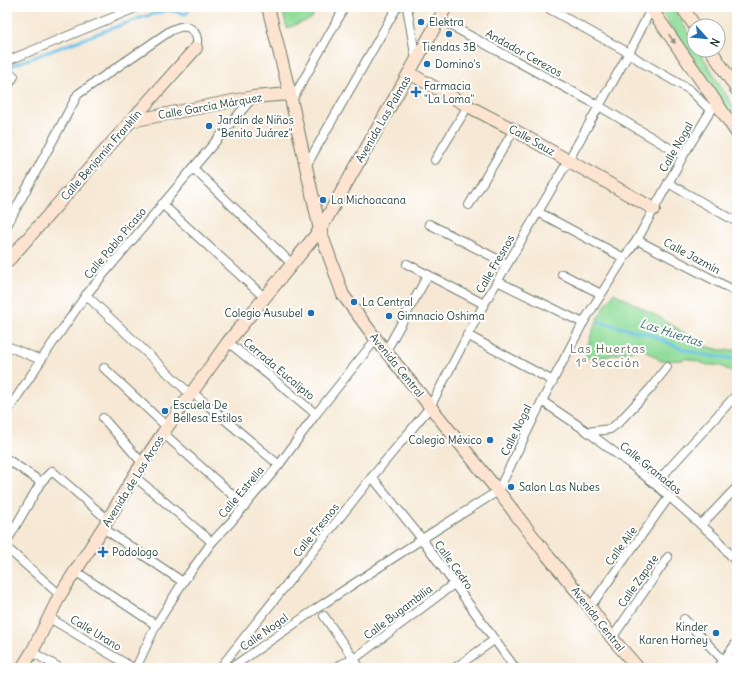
<svg xmlns="http://www.w3.org/2000/svg" width="744" height="675" font-family="Delius,sans-serif">
	<rect width="100%" height="100%" fill="#fff"/>
	<filter id="ink" filterUnits="userSpaceOnUse"><feTurbulence type="fractalNoise" baseFrequency=".025" numOctaves="2"/><feDisplacementMap in="SourceGraphic" scale="8" xChannelSelector="R" yChannelSelector="G"/><feConvolveMatrix kernelMatrix="1 2 1 2 8 2 1 2 1" color-interpolation-filters="sRGB"/></filter>
	<filter id="wash" filterUnits="userSpaceOnUse"><feTurbulence type="fractalNoise" baseFrequency=".012" numOctaves="4" result="noise"/><feDisplacementMap in="SourceGraphic" scale="16" xChannelSelector="R" yChannelSelector="G"/><feGaussianBlur stdDeviation="0.9" result="paint"/><feColorMatrix in="noise" values="0 0 0 0 0 0 0 0 0 0 0 0 0 0 0 0 0 1.4 0 .05"/><feComposite in="paint" operator="in"/></filter>
	<g filter="url(#wash)">
		<rect width="100%" height="100%" fill="#f6e8d4"/>
		<g fill="#91dd9a" stroke="#588d67">
			<polygon points="282,7 318,7 311,19 287,28 282,8"/>
			<polygon points="659,7 673,7 694,42 694,50 699,50 723,90 737,112 737,125 672,29"/>
			<path d="M614 293 659 317 705 346 720 350H737V375L719 365H708L686 358 682 360 661 361 642 348 592 360 586 356C589 333 600 312 614 293Z"/>
		</g>
		<g fill="none" stroke-linecap="round" stroke-linejoin="round">
			<g stroke="#6ac1e7" stroke-width="3">
				<polyline points="7,69 16,64 99,33 140,18 168,10 186,14 191,7"/>
				<polyline points="599,322 648,334 683,349 709,356 730,358 737,360"/>
			</g>
		</g>
	</g>
	<g filter="url(#ink)">
		<g fill="none" stroke-linecap="round" stroke-linejoin="round">
			<defs>
				<g id="street">
					<polyline points="407,7 416,60"/>
					<polyline points="546,7 629,53 643,63 690,90 711,111"/>
					<polyline points="439,19 599,106 683,156"/>
					<polyline points="7,61 138,7"/>
					<polyline points="7,88 14,76"/>
					<polyline points="292,100 342,12 340,8 341,7"/>
					<polyline points="435,160 468,106"/>
					<polyline points="306,166 397,7"/>
					<polyline points="193,168 292,264"/>
					<polyline points="668,183 737,222"/>
					<polyline points="162,204 264,297"/>
					<polyline points="469,205 514,130"/>
					<polyline points="538,212 624,258"/>
					<polyline points="429,224 507,264"/>
					<path d="M7 225 78 94 170 31C173 29 177 28 180 27 193 25 200 36 196 48"/>
					<polyline points="637,240 737,292"/>
					<polyline points="407,264 484,304"/>
					<polyline points="562,274 601,294"/>
					<polyline points="497,281 583,323"/>
					<polyline points="86,295 190,394"/>
					<polyline points="467,335 553,381"/>
					<polyline points="228,342 316,414"/>
					<polyline points="7,346 41,360"/>
					<polyline points="386,351 428,275"/>
					<polyline points="104,368 167,427"/>
					<polyline points="192,392 279,465"/>
					<polyline points="542,401 588,432 630,464 655,484 716,538 737,563"/>
					<polyline points="7,412 41,360 86,295 253,97"/>
					<polyline points="103,418 143,464"/>
					<polyline points="588,432 610,429 618,423 650,389 667,367"/>
					<polyline points="163,433 245,506"/>
					<polyline points="7,459 41,482"/>
					<polyline points="134,476 212,542"/>
					<polyline points="372,477 422,539 515,668"/>
					<polyline points="655,484 737,394"/>
					<polyline points="701,525 737,487"/>
					<polyline points="103,528 183,582"/>
					<polyline points="7,541 41,482 52,471 108,520"/>
					<polyline points="7,548 60,595"/>
					<polyline points="75,571 156,625"/>
					<polyline points="590,607 669,497"/>
					<polyline points="324,616 360,668"/>
					<polyline points="48,617 133,668"/>
					<polyline points="684,619 724,661"/>
					<polyline points="612,638 668,557"/>
					<polyline points="32,652 60,668"/>
					<polyline points="726,657 737,667"/>
					<polyline points="7,666 10,668"/>
					<polyline points="136,668 156,625 183,582 212,542 231,522 279,465 316,414 376,339"/>
					<polyline points="220,668 372,477 430,407 484,304 568,161 629,53 651,9"/>
					<polyline points="231,668 323,604 422,539 498,491 542,401 583,323 624,258 637,240 683,156 716,102"/>
					<polyline points="336,668 342,664 354,659 455,583"/>
					<polyline points="455,668 494,640"/>
					<polyline points="718,668 737,642"/>
				</g>
				<g id="secondary">
					<polyline points="268,7 290,94 320,230 343,295 376,339 498,491 547,555 590,607 612,638 638,668"/>
					<polyline points="650,7 716,102 737,133"/>
					<polyline points="682,7 695,26"/>
					<polyline points="711,50 737,90"/>
					<polyline points="409,73 468,106 514,130 654,209"/>
					<polyline points="131,121 253,97 290,94"/>
					<polyline points="7,262 131,121 196,48"/>
					<polyline points="22,668 32,652 60,595 103,528 134,476 163,433 228,342 320,230 409,73 446,7"/>
				</g>
			</defs>
			<use href="#street" stroke="#6a796c" stroke-width="10"/>
			<use href="#secondary" stroke="#6a796c" stroke-width="14"/>
			<use href="#street" stroke="#fff" stroke-width="8"/>
			<use href="#secondary" stroke="#fde4d0" stroke-width="12"/>
		</g>
		<defs><path id="oneway-solid" d="M-6-.8H1V-3.2L6.5 0L1 3.2V.8H-6Z"/></defs>
		<use fill="#8e9082" href="#oneway-solid" transform="translate(672 39) rotate(55)"/>
	</g>
	<g fill="#1f6fb2" stroke="#fff" stroke-width="1.5">
		<circle cx="421" cy="22" r="4"/>
		<circle cx="449" cy="34" r="4"/>
		<circle cx="427" cy="64" r="4"/>
		<path d="M414 86h4v4h4v4h-4v4h-4v-4h-4v-4h4z"/>
		<circle cx="209" cy="126" r="4"/>
		<circle cx="323" cy="200" r="4"/>
		<circle cx="354" cy="302" r="4"/>
		<circle cx="311" cy="313" r="4"/>
		<circle cx="389" cy="316" r="4"/>
		<circle cx="165" cy="411" r="4"/>
		<circle cx="490" cy="440" r="4"/>
		<circle cx="511" cy="487" r="4"/>
		<path d="M101 546h4v4h4v4h-4v4h-4v-4h-4v-4h4z"/>
		<circle cx="716" cy="633" r="4"/>
	</g>
	<g text-anchor="middle" stroke-width="4" stroke-linejoin="round" paint-order="stroke">
		<g font-size="11" fill="#1f3d34" stroke="#fff" text-anchor="start">
			<text x="429" y="26">Elektra</text>
			<text x="449" y="51" text-anchor="middle">Tiendas 3B</text>
			<text x="435" y="68">Domino's</text>
			<text x="424" y="90">Farmacia<tspan x="424" dy="13">"La Loma"</tspan></text>
			<text x="217" y="124">Jardín de Niños<tspan x="217" dy="13">"Benito Juárez"</tspan></text>
			<text x="331" y="204">La Michoacana</text>
			<text x="362" y="306">La Central</text>
			<text x="303" y="317" text-anchor="end">Colegio Ausubel</text>
			<text x="397" y="320">Gimnacio Oshima</text>
			<text x="173" y="409">Escuela De<tspan x="173" dy="13">Bellesa Estilos</tspan></text>
			<text x="482" y="444" text-anchor="end">Colegio México</text>
			<text x="519" y="491">Salon Las Nubes</text>
			<text x="112" y="556">Podologo</text>
			<text x="708" y="631" text-anchor="end">Kinder<tspan x="708" dy="13">Karen Horney</tspan></text>
		</g>
		<g font-size="11" fill="#1f3d34" stroke="#fff">
			<text transform="translate(524 53) rotate(29)" y="4">Andador Cerezos</text>
			<text transform="translate(210 106) rotate(-10)" y="4">Calle García Márquez</text>
			<text transform="translate(383 119) rotate(-60)" y="4">Avenida Las Palmas</text>
			<text transform="translate(532 140) rotate(29)" y="4">Calle Sauz</text>
			<text transform="translate(676 147) rotate(-60)" y="4">Calle Nogal</text>
			<text transform="translate(101 155) rotate(-49)" y="4">Calle Benjamín Franklin</text>
			<text transform="translate(115 243) rotate(-50)" y="4">Calle Pablo Picaso</text>
			<text transform="translate(692 256) rotate(28)" y="4">Calle Jazmín</text>
			<text transform="translate(495 264) rotate(-60)" y="4">Calle Fresnos</text>
			<text transform="translate(397 365) rotate(51)" y="4">Avenida Central</text>
			<text transform="translate(279 369) rotate(40)" y="4">Cerrada Eucalipto</text>
			<text transform="translate(516 430) rotate(-64)" y="4">Calle Nogal</text>
			<text transform="translate(651 468) rotate(39)" y="4">Calle Granados</text>
			<text transform="translate(133 481) rotate(-58)" y="4">Avenida de Los Arcos</text>
			<text transform="translate(241 492) rotate(-50)" y="4">Calle Estrella</text>
			<text transform="translate(316 530) rotate(-51)" y="4">Calle Fresnos</text>
			<text transform="translate(621 546) rotate(-54)" y="4">Calle Aile</text>
			<text transform="translate(454 565) rotate(54)" y="4">Calle Cedro</text>
			<text transform="translate(638 581) rotate(-55)" y="4">Calle Zapote</text>
			<text transform="translate(398 612) rotate(-37)" y="4">Calle Bugambilia</text>
			<text transform="translate(598 619) rotate(52)" y="4">Avenida Central</text>
			<text transform="translate(264 632) rotate(-35)" y="4">Calle Nogal</text>
			<text transform="translate(96 633) rotate(31)" y="4">Calle Urano</text>
		</g>
		<g font-size="12" font-style="italic" fill="#36656a" stroke="#fff">
			<text transform="translate(671 333) rotate(18)" y="4">Las Huertas</text>
		</g>
		<g font-size="12" letter-spacing="1" fill="#646757" stroke="#fff">
			<text x="608" y="353">Las Huertas<tspan x="608" dy="14">1ª Sección</tspan></text>
		</g>
	</g>
	<rect width="744" height="675" fill="none" stroke="#fff" stroke-width="24"/>
	<g transform="translate(706 38) rotate(117)"><circle r="19" fill="#ffffff" stroke="#a5b1ae"/>
	<path d="M0-3L7 15L0 10L-7 15Z" fill="#1f6fb2"/>
	<text y="-6" font-size="11" font-weight="bold" text-anchor="middle" fill="#1f3d34">N</text>
	</g>
</svg>
